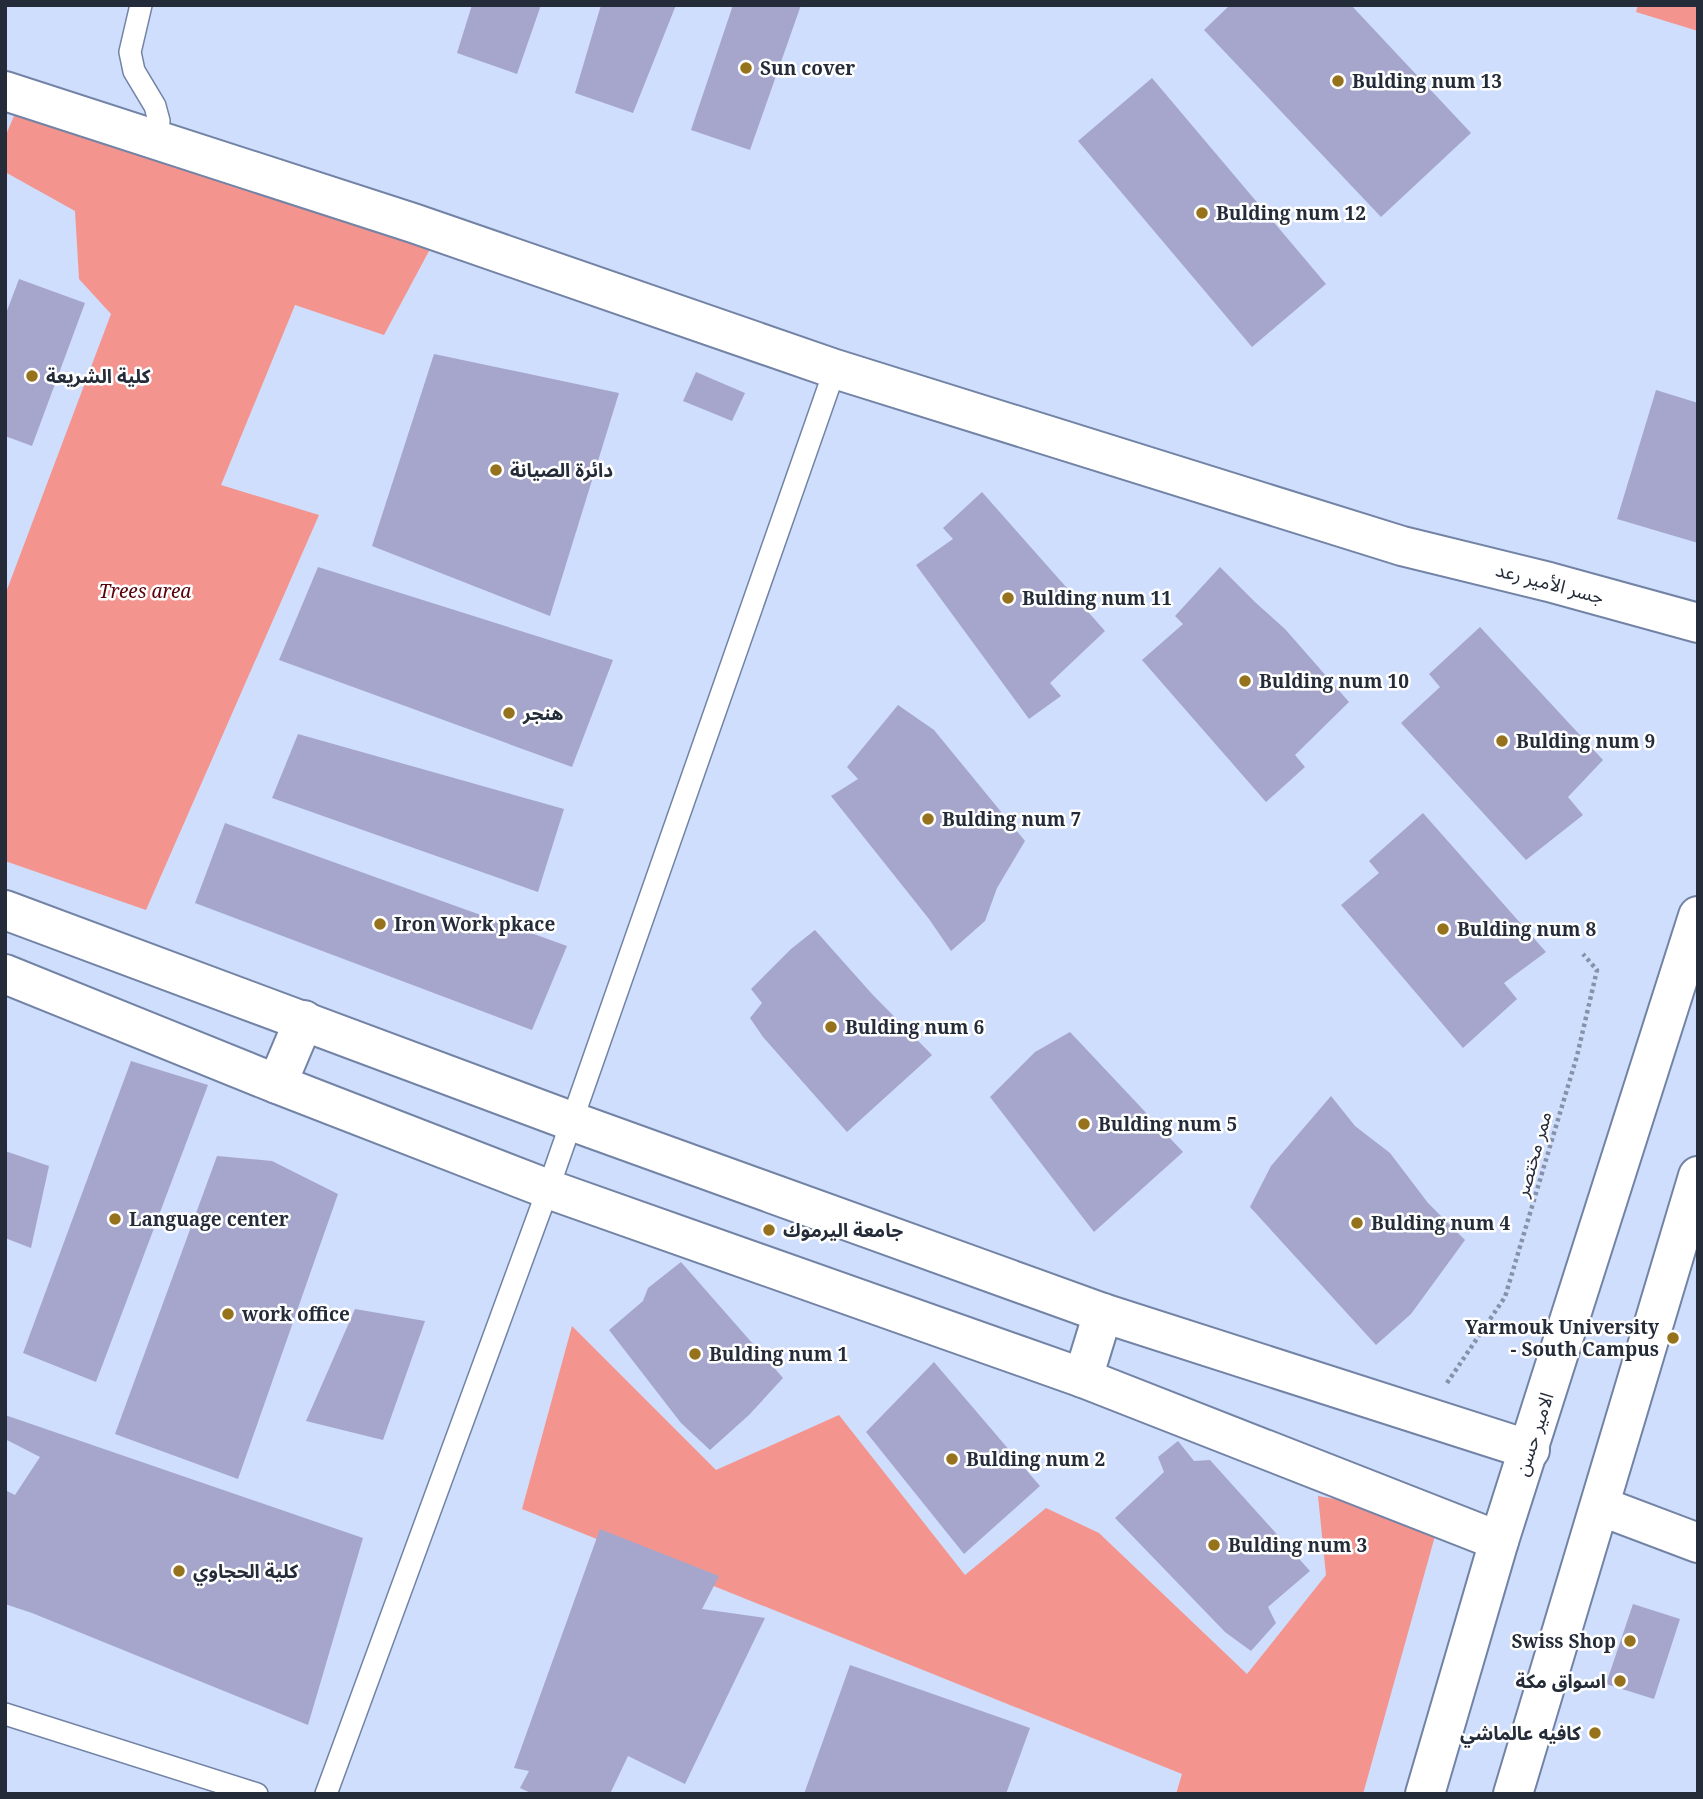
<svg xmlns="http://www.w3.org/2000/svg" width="1703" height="1799" font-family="'Noto Serif','Noto Sans Arabic',serif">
	<rect width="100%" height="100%" fill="#cfdefc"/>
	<g fill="#f3958e">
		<polygon points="1638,5 1698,5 1698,31 1636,12"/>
		<polygon points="17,109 436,238 384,335 295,305 221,485 319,515 146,910 5,861 5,595 111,314 79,279 75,211 5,172 5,137"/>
		<polygon points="572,1326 716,1470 839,1415 965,1575 1046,1508 1099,1533 1247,1674 1326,1575 1318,1496 1440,1518 1363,1794 1176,1794 1182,1774 522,1509"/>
	</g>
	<g fill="#a6a6cc">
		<polygon points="472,5 541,5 517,74 457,53"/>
		<polygon points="601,5 676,5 633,113 575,93"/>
		<polygon points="733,5 801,5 750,150 691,130"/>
		<polygon points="1230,5 1351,5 1471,133 1381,217 1204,30"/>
		<polygon points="1152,78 1326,284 1252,347 1078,141"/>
		<polygon points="19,279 85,303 32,446 5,436 5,316"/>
		<polygon points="434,354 619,393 550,616 372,546"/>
		<polygon points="696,372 745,393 732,421 683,401"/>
		<polygon points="1656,390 1698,403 1698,543 1617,519"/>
		<polygon points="982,492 1105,631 1050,683 1061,696 1029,719 916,565 953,539 943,528"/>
		<polygon points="318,567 613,660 572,767 279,660"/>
		<polygon points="1220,567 1256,603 1285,629 1349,702 1295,755 1305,767 1266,802 1142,660 1183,624 1175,616"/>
		<polygon points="1480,627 1603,760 1568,797 1583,815 1526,860 1401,723 1440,687 1429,674"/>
		<polygon points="898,705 934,730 1025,841 997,888 985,921 951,951 929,919 831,796 858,779 847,767"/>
		<polygon points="298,734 564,809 538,892 272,798"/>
		<polygon points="1423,813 1546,952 1504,983 1517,999 1463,1048 1341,905 1379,873 1369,861"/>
		<polygon points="225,823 567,946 532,1030 195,903"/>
		<polygon points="815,930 872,994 932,1055 847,1132 763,1037 750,1018 762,1003 751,989 791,949"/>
		<polygon points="1070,1032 1183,1152 1094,1232 990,1097 1035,1052"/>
		<polygon points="131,1061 208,1085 96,1382 23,1353"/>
		<polygon points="1331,1096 1355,1126 1390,1153 1428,1203 1465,1240 1411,1314 1376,1345 1250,1207 1271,1166"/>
		<polygon points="5,1151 49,1166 31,1248 5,1238"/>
		<polygon points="217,1156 272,1161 338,1194 238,1479 115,1434"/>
		<polygon points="681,1262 783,1378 749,1415 710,1450 681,1423 609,1330 643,1301 648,1288"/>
		<polygon points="355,1309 425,1321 383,1440 306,1421"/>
		<polygon points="934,1362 1040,1486 964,1554 866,1432"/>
		<polygon points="5,1415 363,1538 308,1725 32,1613 5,1604 5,1490 15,1495 40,1457 5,1439"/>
		<polygon points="1178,1441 1194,1461 1210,1460 1310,1571 1268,1607 1276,1623 1251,1651 1225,1632 1115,1518 1164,1472 1158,1457"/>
		<polygon points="600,1529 719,1576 702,1609 765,1618 685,1784 628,1756 610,1794 533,1794 520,1788 529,1771 514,1768"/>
		<polygon points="1633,1604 1680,1619 1654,1699 1606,1684"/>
		<polygon points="850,1665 1030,1728 1006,1794 804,1794"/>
	</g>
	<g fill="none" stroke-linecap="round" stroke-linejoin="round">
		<defs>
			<g id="lane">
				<polyline points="141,5 130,52 134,71 155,106 159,121 157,140"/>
				<polyline points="5,1714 257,1794"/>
				<polyline points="326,1794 548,1189 835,369"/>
			</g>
			<g id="street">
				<polyline points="5,91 413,223 835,369 1402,546 1549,582 1698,623"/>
				<polyline points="5,910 571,1121 1103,1313 1530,1450"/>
				<polyline points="5,974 277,1084 548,1189 1083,1378 1499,1541"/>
				<polyline points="277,1084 304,1020"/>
				<polyline points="1083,1378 1103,1313"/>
				<polyline points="1600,1506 1698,1543"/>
			</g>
			<g id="primary">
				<polyline points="1425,1794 1499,1541 1698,916"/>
				<polyline points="1513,1794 1698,1176"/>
			</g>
		</defs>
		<use href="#lane" stroke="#7283a5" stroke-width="24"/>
		<use href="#street" stroke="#7283a5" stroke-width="42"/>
		<use href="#primary" stroke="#7283a5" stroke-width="42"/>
		<polyline stroke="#8792aa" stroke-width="4.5" stroke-dasharray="3.5 3.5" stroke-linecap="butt" points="1447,1383 1505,1297 1577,1056 1597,970 1583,954"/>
		<use href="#lane" stroke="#fff" stroke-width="21"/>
		<use href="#street" stroke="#fff" stroke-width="38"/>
		<use href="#primary" stroke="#fff" stroke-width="38"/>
	</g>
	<g fill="#95721b" stroke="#fff" stroke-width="2.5">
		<circle cx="746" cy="68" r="7"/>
		<circle cx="1338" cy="81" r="7"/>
		<circle cx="1202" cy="213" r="7"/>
		<circle cx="32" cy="376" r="7"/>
		<circle cx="496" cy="470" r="7"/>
		<circle cx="1008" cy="598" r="7"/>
		<circle cx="1245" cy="681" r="7"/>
		<circle cx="509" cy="713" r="7"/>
		<circle cx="1502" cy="741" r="7"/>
		<circle cx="928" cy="819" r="7"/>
		<circle cx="380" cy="924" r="7"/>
		<circle cx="1443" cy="929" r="7"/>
		<circle cx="831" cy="1027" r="7"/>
		<circle cx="1084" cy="1124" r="7"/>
		<circle cx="115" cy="1219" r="7"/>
		<circle cx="1357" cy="1223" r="7"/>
		<circle cx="769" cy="1230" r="7"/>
		<circle cx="228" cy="1314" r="7"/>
		<circle cx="1673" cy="1338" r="7"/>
		<circle cx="695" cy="1354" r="7"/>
		<circle cx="952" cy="1459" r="7"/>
		<circle cx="1214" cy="1545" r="7"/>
		<circle cx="179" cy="1571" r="7"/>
		<circle cx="1630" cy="1641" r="7"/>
		<circle cx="1620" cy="1681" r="7"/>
		<circle cx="1595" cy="1733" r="7"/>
	</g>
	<g text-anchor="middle" stroke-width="5" stroke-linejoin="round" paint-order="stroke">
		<g font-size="19" font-weight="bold" fill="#242b39" stroke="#fff" text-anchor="start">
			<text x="760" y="75">Sun cover</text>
			<text x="1352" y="88">Bulding num 13</text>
			<text x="1216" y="220">Bulding num 12</text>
			<text x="46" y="383">كلية الشريعة</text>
			<text x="510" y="477">دائرة الصيانة</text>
			<text x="1022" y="605">Bulding num 11</text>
			<text x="1259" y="688">Bulding num 10</text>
			<text x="523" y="720">هنجر</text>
			<text x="1516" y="748">Bulding num 9</text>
			<text x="942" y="826">Bulding num 7</text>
			<text x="394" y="931">Iron Work pkace</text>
			<text x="1457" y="936">Bulding num 8</text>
			<text x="845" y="1034">Bulding num 6</text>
			<text x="1098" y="1131">Bulding num 5</text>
			<text x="129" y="1226">Language center</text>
			<text x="1371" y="1230">Bulding num 4</text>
			<text x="783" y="1237">جامعة اليرموك</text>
			<text x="242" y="1321">work office</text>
			<text x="1659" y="1334" text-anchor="end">Yarmouk University<tspan x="1659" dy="22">- South Campus</tspan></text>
			<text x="709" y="1361">Bulding num 1</text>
			<text x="966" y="1466">Bulding num 2</text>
			<text x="1228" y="1552">Bulding num 3</text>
			<text x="193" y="1578">كلية الحجاوي</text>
			<text x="1616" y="1648" text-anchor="end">Swiss Shop</text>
			<text x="1606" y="1688" text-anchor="end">اسواق مكة</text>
			<text x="1581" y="1740" text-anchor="end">كافيه عالماشي</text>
		</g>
		<g font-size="19" fill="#242b39" stroke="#fff">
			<text transform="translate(1550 583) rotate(15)" y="7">جسر الأمير رعد</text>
			<text transform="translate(1533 1154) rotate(-74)" y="7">ممر مختصر</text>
			<text transform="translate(1534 1434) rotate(-72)" y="7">الامير حسن</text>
		</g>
		<g font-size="19" font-style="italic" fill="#59020a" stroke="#fff">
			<text x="145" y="598">Trees area</text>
		</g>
	</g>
	<rect width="1703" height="1799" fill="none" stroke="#242b39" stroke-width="14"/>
</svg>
